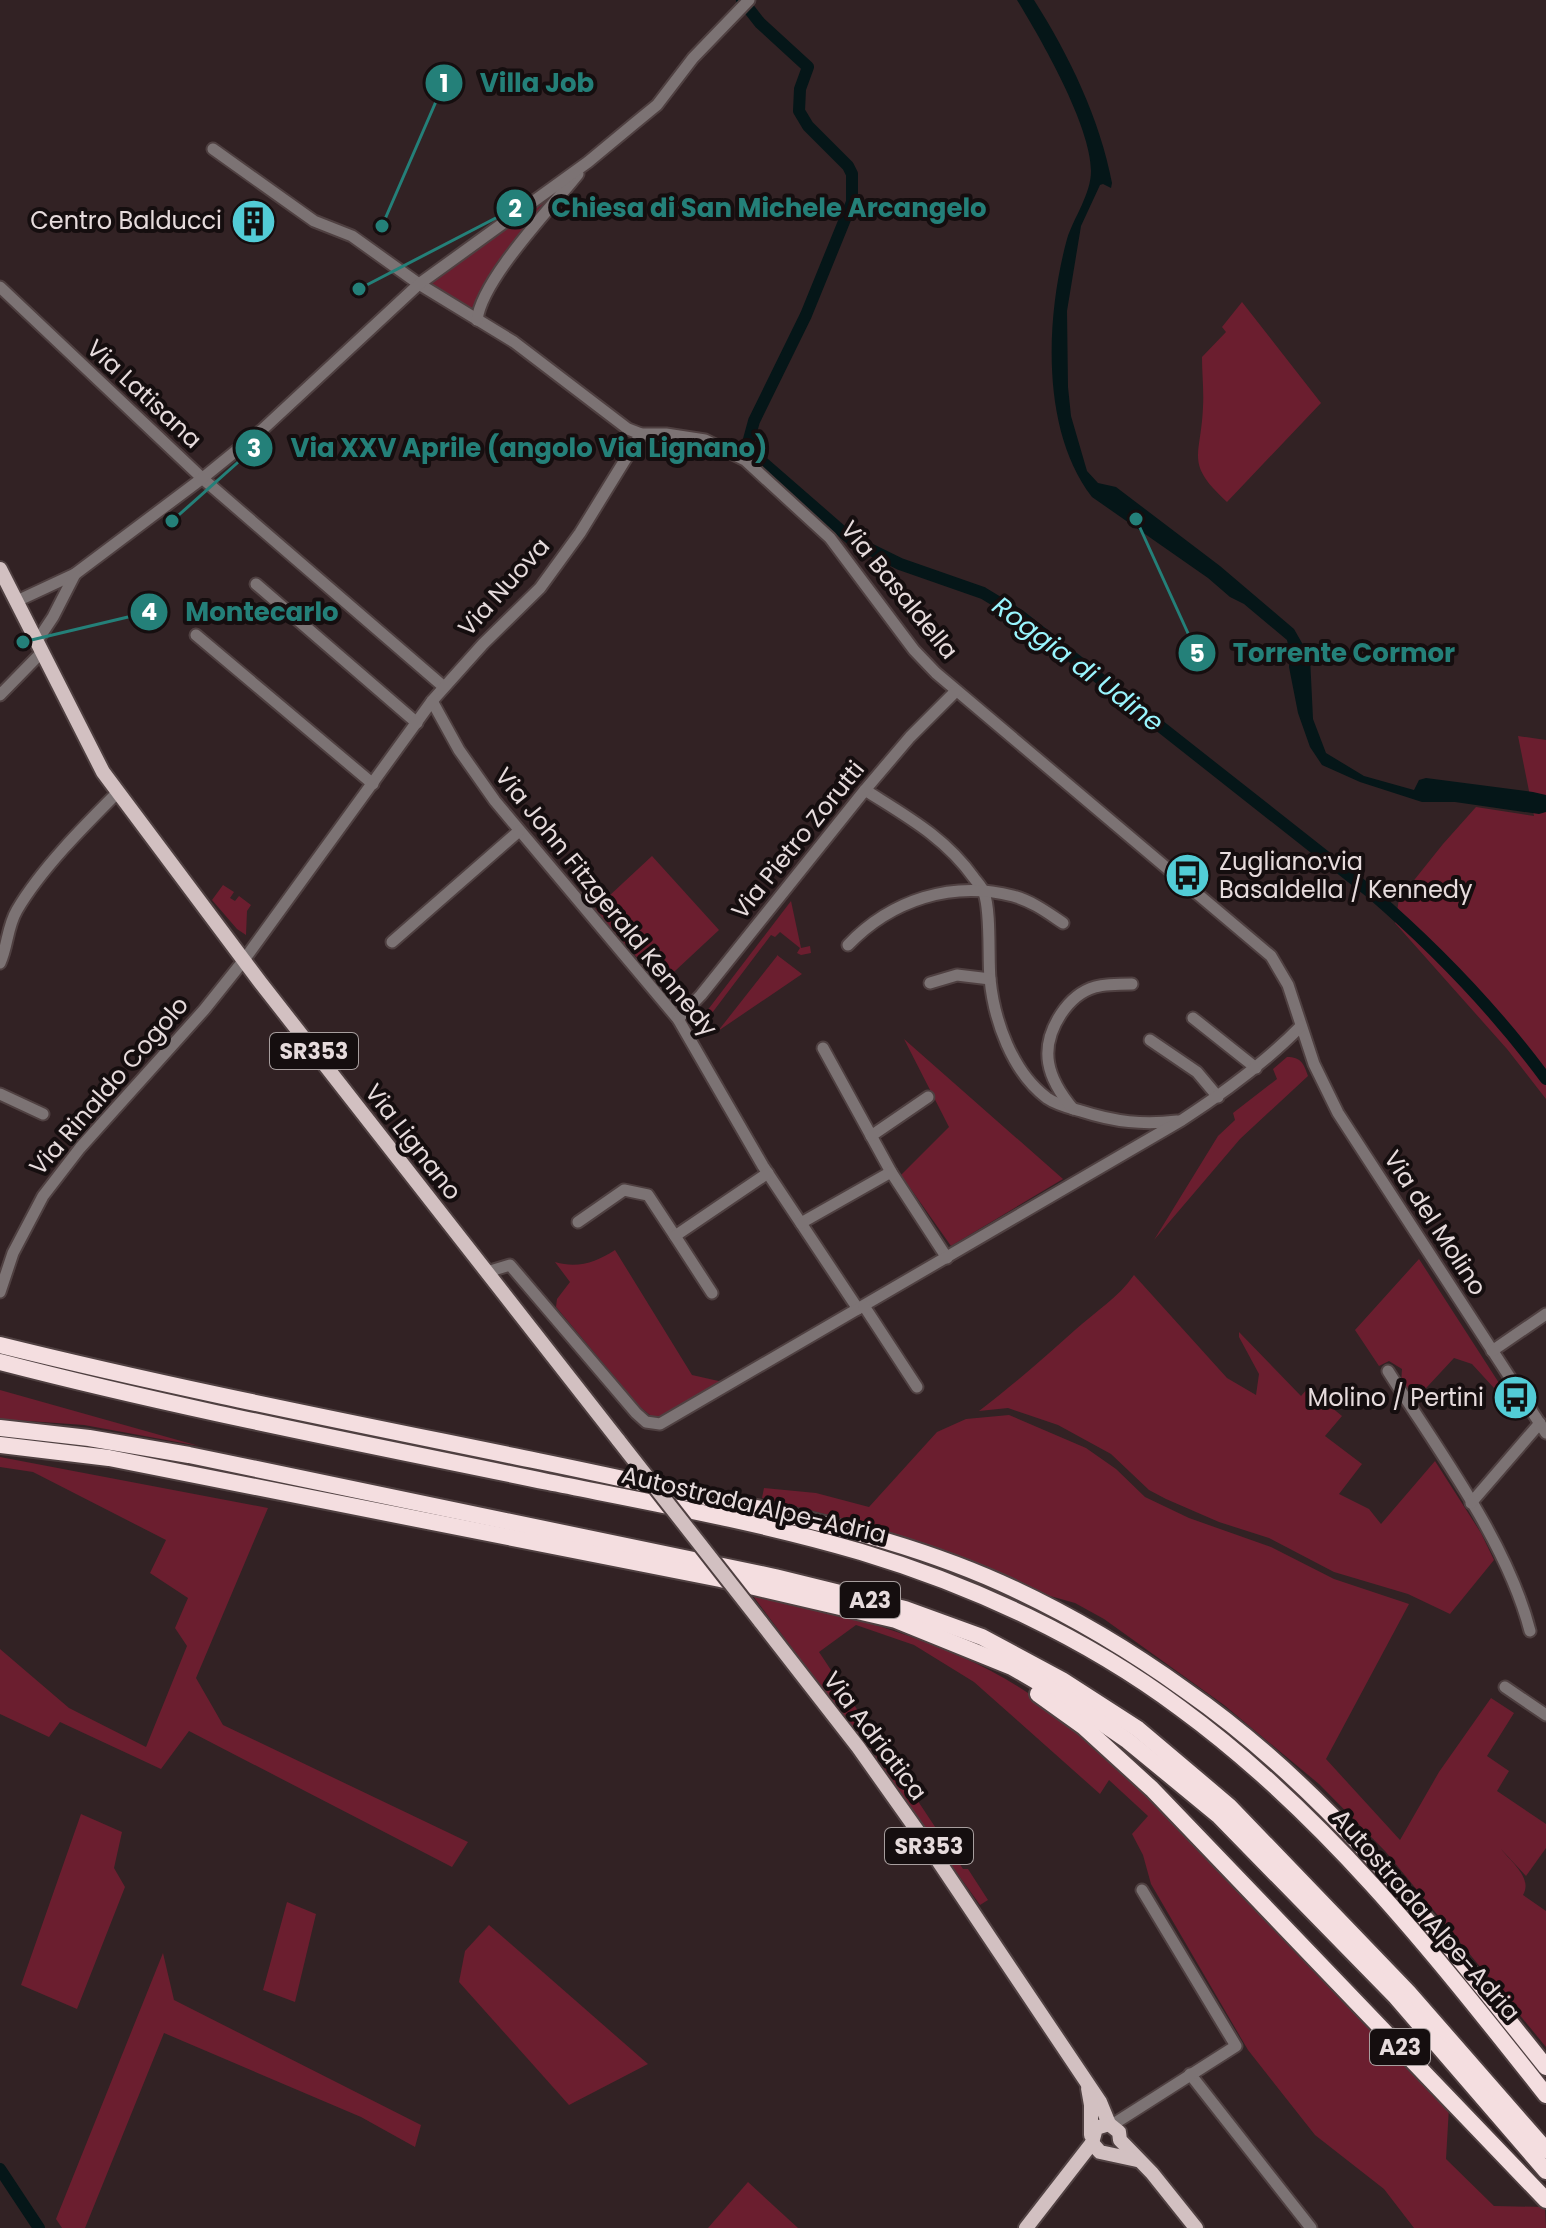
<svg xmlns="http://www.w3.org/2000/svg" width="1546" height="2228" font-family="Poppins,sans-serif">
	<rect width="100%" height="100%" fill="#322224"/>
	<g fill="#6b1e2f">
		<polygon points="588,162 500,272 477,320 419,284"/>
		<path d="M1242 302 1321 403 1227 502C1184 462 1201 458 1203 407 1204 391 1202 374 1202 357L1226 332 1222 327Z"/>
		<polygon points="1518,736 1546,740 1546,1099 1507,1049 1395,923 1399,899 1443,844 1476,807 1534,816"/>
		<polygon points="652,856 719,930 661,984 594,910"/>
		<polygon points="223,885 234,892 230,898 235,901 239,896 251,905 247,911 246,935 237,929 212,900"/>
		<polygon points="791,901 801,948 810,946 811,953 801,955 797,953 800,948 780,932 775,937 771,935 706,1021 710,1024 702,1033 697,1024"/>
		<polygon points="777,955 802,974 718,1031 777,956"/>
		<polygon points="904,1039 1063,1179 951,1246 901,1175 949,1127"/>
		<path d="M1287 1057C1301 1057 1304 1064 1308 1076L1240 1139 1154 1240 1218 1136 1235 1120 1233 1113 1277 1079 1273 1069Z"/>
		<path d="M615 1250 692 1375 723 1382 662 1418 651 1416 639 1406 556 1307 557 1299 570 1282 555 1262C578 1269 596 1262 615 1250Z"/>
		<polygon points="1419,1259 1499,1383 1494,1388 1472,1364 1454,1358 1414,1401 1401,1384 1402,1369 1389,1361 1379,1366 1355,1330"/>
		<path d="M1134 1275 1227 1378 1256 1395 1259 1374 1239 1337V1332L1301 1396 1308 1388 1342 1416 1325 1436 1362 1464 1339 1494 1369 1509 1381 1524 1435 1461 1481 1533 1494 1560 1450 1614 1408 1594 1334 1572 1269 1538 1219 1522 1166 1499 1149 1490 1111 1454 1058 1425 1008 1408 979 1411C1013 1385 1043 1359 1075 1330 1096 1311 1118 1298 1134 1275Z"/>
		<polygon points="0,1390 199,1446 84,1425 0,1419"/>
		<path d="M1009 1415 1086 1448 1116 1469 1145 1497 1189 1518 1271 1547 1334 1579 1409 1604 1326 1759 1400 1840 1439 1772 1491 1698 1514 1713 1487 1756 1509 1771 1497 1791 1546 1824V1848L1526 1876 1501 1849C1511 1862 1533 1878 1523 1895L1546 1911V2047L1385 1851 1319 1784 1224 1705 1104 1619 1075 1603 1043 1594 946 1551 868 1525 762 1498 764 1488 816 1493 869 1507 937 1432 966 1419Z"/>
		<polygon points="0,1457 268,1508 196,1678 223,1725 468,1842 452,1867 189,1731 161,1769 60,1722 49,1737 0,1714 0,1649 69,1708 146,1747 187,1646 175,1628 188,1598 150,1573 166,1540 33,1472 0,1467"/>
		<path d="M750 1592C833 1613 915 1631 991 1671 1087 1722 1161 1806 1236 1884 1307 1958 1378 2032 1449 2107L1446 2159 1494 2206 1545 2207 1546 2228H1414L1384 2189 1315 2135 1248 2050 1151 1884 1143 1855 1132 1834 1148 1816 1109 1780 1100 1794 974 1682 914 1645 856 1625 819 1652 963 1869H968L988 1900 980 1905 865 1745Z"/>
		<polygon points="81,1814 122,1832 114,1868 125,1887 77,2009 21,1985"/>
		<polygon points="287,1902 316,1914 295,2002 263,1990"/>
		<polygon points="489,1925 648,2064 569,2105 459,1982 465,1951"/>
		<polygon points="163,1953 174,2000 421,2125 415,2147 361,2117 164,2033 85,2228 62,2228 56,2219"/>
		<polygon points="748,2182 798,2228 708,2228"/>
	</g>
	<path fill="#051618" d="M1017 0H1034C1069 55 1100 119 1112 183L1111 188 1103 184 1100 185 1081 226 1067 311 1068 387 1071 416 1087 471 1098 483 1116 487 1220 566 1294 629 1310 657 1313 719 1326 753 1364 776 1414 790 1419 780 1426 778 1533 792 1546 795V812L1539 814 1455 802H1422L1360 782 1322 765 1310 747 1298 713 1289 667 1290 654 1287 640 1244 604 1230 597 1208 578 1092 497C1040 430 1046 316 1067 239 1074 217 1091 194 1091 171 1091 126 1041 39 1017 0Z"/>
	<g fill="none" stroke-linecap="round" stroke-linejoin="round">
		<g stroke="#051618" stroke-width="12">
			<path d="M742 0 760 23 808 67 800 89 799 111 808 126 848 166 852 174V202L806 315 754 421 748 443 751 452 853 541 900 564 983 593 1019 615 1369 891C1434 947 1495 1010 1546 1079"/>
			<polyline points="0,2169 39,2228"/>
		</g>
		<defs>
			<g id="minor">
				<polyline points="213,149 314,221 352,236 419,284 514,342 628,429 641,434 666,434 705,440 745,460 830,538 914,650 936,673 1271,956 1288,985 1314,1064 1338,1113 1546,1433"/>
				<polyline points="0,287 202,478 444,687"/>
				<path d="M477 320C482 279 551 208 578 174"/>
				<polyline points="256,584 417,723"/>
				<polyline points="17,601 75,574 204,477 263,429 419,284 588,162 635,123 657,105 693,58 749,0"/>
				<polyline points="196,635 373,784"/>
				<polyline points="37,641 53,617 75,574"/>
				<polyline points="0,695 42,652"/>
				<polyline points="432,701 459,750 495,801 678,1019 763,1166 858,1309"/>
				<path d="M865 790C906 816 945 837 974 878 977 882 983 888 984 893 991 911 988 957 990 979 994 1020 1012 1072 1047 1098 1057 1105 1070 1108 1081 1111 1115 1122 1143 1125 1177 1121"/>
				<polyline points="392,942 519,831"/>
				<path d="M848 945C891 900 952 880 1013 896 1032 901 1048 913 1063 923"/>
				<path d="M0 963C8 945 7 927 17 910 41 869 84 826 118 792"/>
				<polyline points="930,983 957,975 990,979"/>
				<polyline points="1193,1018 1256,1068"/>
				<polyline points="678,1019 701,995 865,790 910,737 956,691"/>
				<polyline points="1150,1040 1197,1072 1218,1097"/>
				<polyline points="823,1048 891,1172"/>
				<polyline points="0,1094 43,1114"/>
				<path d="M1073 1109C1047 1078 1038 1049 1061 1014 1069 1002 1081 991 1095 987 1106 984 1120 984 1132 984"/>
				<polyline points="871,1136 928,1097"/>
				<polyline points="578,1222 624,1190 648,1195 675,1236"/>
				<polyline points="801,1223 891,1172 947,1258"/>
				<path d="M487 1272 510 1265 636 1413 646 1422 660 1424 1182 1120C1225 1092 1265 1063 1301 1026"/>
				<polyline points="0,1292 13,1253 43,1196 80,1148 204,1010 244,960 432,701 483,644 540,588 580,533 641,434"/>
				<polyline points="712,1293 675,1236 768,1173"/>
				<polyline points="864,1306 917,1387"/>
				<polyline points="1492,1351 1546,1314"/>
				<path d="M1388 1371C1437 1449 1507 1541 1530 1631"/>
				<polyline points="1471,1503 1540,1423"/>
				<polyline points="1505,1687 1546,1715"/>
				<polyline points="1190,2074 1311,2228"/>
				<polyline points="1112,2125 1236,2046 1142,1890"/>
			</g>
			<g id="major">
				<polyline points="0,569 103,772 260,982 619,1441"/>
				<polyline points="760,1621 858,1747 931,1850 1100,2102 1109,2124 1119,2132 1120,2140 1152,2173 1196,2228"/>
				<polyline points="1088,2088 1091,2105 1091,2135"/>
				<polyline points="1092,2143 1100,2152 1137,2160"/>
				<polyline points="1026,2228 1092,2143 1096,2128 1109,2124"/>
			</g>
			<g id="highway">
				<path d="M0 1345C178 1389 358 1424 538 1461 602 1474 665 1488 729 1502 821 1522 914 1544 1001 1583 1065 1612 1128 1649 1185 1690 1329 1790 1438 1932 1546 2067"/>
				<path d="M0 1362C181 1409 365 1444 548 1482 653 1503 759 1522 861 1552 974 1586 1086 1638 1180 1708 1325 1814 1436 1956 1546 2095"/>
				<polyline points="0,1428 89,1438 189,1455 775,1577 905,1609 982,1637 1062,1680 1138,1729 1229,1806 1408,1992 1546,2150"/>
				<polyline points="0,1445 109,1458 720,1579 896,1620 1012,1667 1070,1701 1128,1741 1218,1815 1396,1997 1546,2171"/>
				<polyline points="1038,1694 1084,1727 1152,1789 1546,2200"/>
			</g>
		</defs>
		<use href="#minor" stroke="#4f4041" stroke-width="15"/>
		<use href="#major" stroke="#4f4041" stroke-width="18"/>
		<use href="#highway" stroke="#4f4041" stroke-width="20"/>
		<use href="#minor" stroke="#7c7374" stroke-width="11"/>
		<use href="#major" stroke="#d2c0c1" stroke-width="14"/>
		<use href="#highway" stroke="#f4dee0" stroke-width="16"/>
		<defs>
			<polyline id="major-bridge" points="619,1441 760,1621"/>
		</defs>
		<use href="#major-bridge" stroke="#4f4041" stroke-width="18" stroke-linecap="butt"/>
		<use href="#major-bridge" stroke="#d2c0c1" stroke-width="14"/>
	</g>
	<defs>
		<symbol id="building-disc" viewBox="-11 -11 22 22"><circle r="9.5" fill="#52ccd6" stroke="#150e0f"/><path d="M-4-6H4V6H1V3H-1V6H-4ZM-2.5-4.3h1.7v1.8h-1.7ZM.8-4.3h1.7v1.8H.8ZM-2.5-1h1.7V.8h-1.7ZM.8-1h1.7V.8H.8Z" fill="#111"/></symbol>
		<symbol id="bus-disc" viewBox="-11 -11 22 22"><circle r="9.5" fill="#52ccd6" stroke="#150e0f"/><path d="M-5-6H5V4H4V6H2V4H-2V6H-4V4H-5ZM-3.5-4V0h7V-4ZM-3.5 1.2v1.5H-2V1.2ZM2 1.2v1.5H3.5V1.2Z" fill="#111"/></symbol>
	</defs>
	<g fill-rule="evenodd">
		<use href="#building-disc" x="228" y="196" width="51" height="51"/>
		<use href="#bus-disc" x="1162" y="850" width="51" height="51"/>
		<use href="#bus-disc" x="1490" y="1372" width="51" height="51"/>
	</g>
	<g text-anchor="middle" stroke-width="8" stroke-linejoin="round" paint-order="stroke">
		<g fill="#150e0f" stroke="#a79e9e" stroke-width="2">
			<rect x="270" y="1033" width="88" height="36" rx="6"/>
			<rect x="840" y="1582" width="60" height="36" rx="6"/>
			<rect x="885" y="1828" width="88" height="36" rx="6"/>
			<rect x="1370" y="2029" width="60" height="36" rx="6"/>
		</g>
		<g font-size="22" font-weight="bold" fill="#e6dbdc">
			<text x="314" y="1059">SR353</text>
			<text x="870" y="1608">A23</text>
			<text x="929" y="1854">SR353</text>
			<text x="1400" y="2055">A23</text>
		</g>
		<g font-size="24" fill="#e6dbdc" stroke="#150e0f" text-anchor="end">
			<text x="222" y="229">Centro Balducci</text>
			<text x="1219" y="870" text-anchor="start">Zugliano:via<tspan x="1219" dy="28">Basaldella / Kennedy</tspan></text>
			<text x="1484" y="1406">Molino / Pertini</text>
		</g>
		<g font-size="24" fill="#e6dbdc" stroke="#150e0f">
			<text transform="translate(144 394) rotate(43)" y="8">Via Latisana</text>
			<text transform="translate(504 587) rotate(-48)" y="8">Via Nuova</text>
			<text transform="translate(899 590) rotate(51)" y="8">Via Basaldella</text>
			<text transform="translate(798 840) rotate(-51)" y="8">Via Pietro Zorutti</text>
			<text transform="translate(606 902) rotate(51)" y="8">Via John Fitzgerald Kennedy</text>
			<text transform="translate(109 1086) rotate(-49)" y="8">Via Rinaldo Cogolo</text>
			<text transform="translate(413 1142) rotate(52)" y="8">Via Lignano</text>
			<text transform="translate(1435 1223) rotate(57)" y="8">Via del Molino</text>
			<text transform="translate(754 1505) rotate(13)" y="8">Autostrada Alpe-Adria</text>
			<text transform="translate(875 1736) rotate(53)" y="8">Via Adriatica</text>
			<text transform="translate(1426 1915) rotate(49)" y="8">Autostrada Alpe-Adria</text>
		</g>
		<g font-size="26" font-style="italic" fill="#99f5fe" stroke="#150e0f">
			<text transform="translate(1078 664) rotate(37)" y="9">Roggia di Udine</text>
		</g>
	</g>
	<path fill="none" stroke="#248079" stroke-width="3" d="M382 226L444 83M359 289L515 208M172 521L254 448M23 642L149 612M1136 519L1197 653"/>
	<g fill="#248079" stroke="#150e0f" stroke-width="3">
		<circle cx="382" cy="226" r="8"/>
		<circle cx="359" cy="289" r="8"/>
		<circle cx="172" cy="521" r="8"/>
		<circle cx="23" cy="642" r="8"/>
		<circle cx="1136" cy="519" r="8"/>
		<circle cx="444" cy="83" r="20"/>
		<circle cx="515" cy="208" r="20"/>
		<circle cx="254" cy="448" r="20"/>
		<circle cx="149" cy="612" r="20"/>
		<circle cx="1197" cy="653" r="20"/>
	</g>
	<g font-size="24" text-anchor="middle" font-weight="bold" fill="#fff">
		<text x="444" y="92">1</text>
		<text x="515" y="217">2</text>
		<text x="254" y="457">3</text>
		<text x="149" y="620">4</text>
		<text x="1197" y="662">5</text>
	</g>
	<g font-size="26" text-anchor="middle" font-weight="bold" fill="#248079" stroke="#150e0f" stroke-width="8" stroke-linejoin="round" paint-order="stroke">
		<text x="537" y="92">Villa Job</text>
		<text x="769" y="217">Chiesa di San Michele Arcangelo</text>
		<text x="529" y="457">Via XXV Aprile (angolo Via Lignano)</text>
		<text x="262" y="621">Montecarlo</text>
		<text x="1344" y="662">Torrente Cormor</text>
	</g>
</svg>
